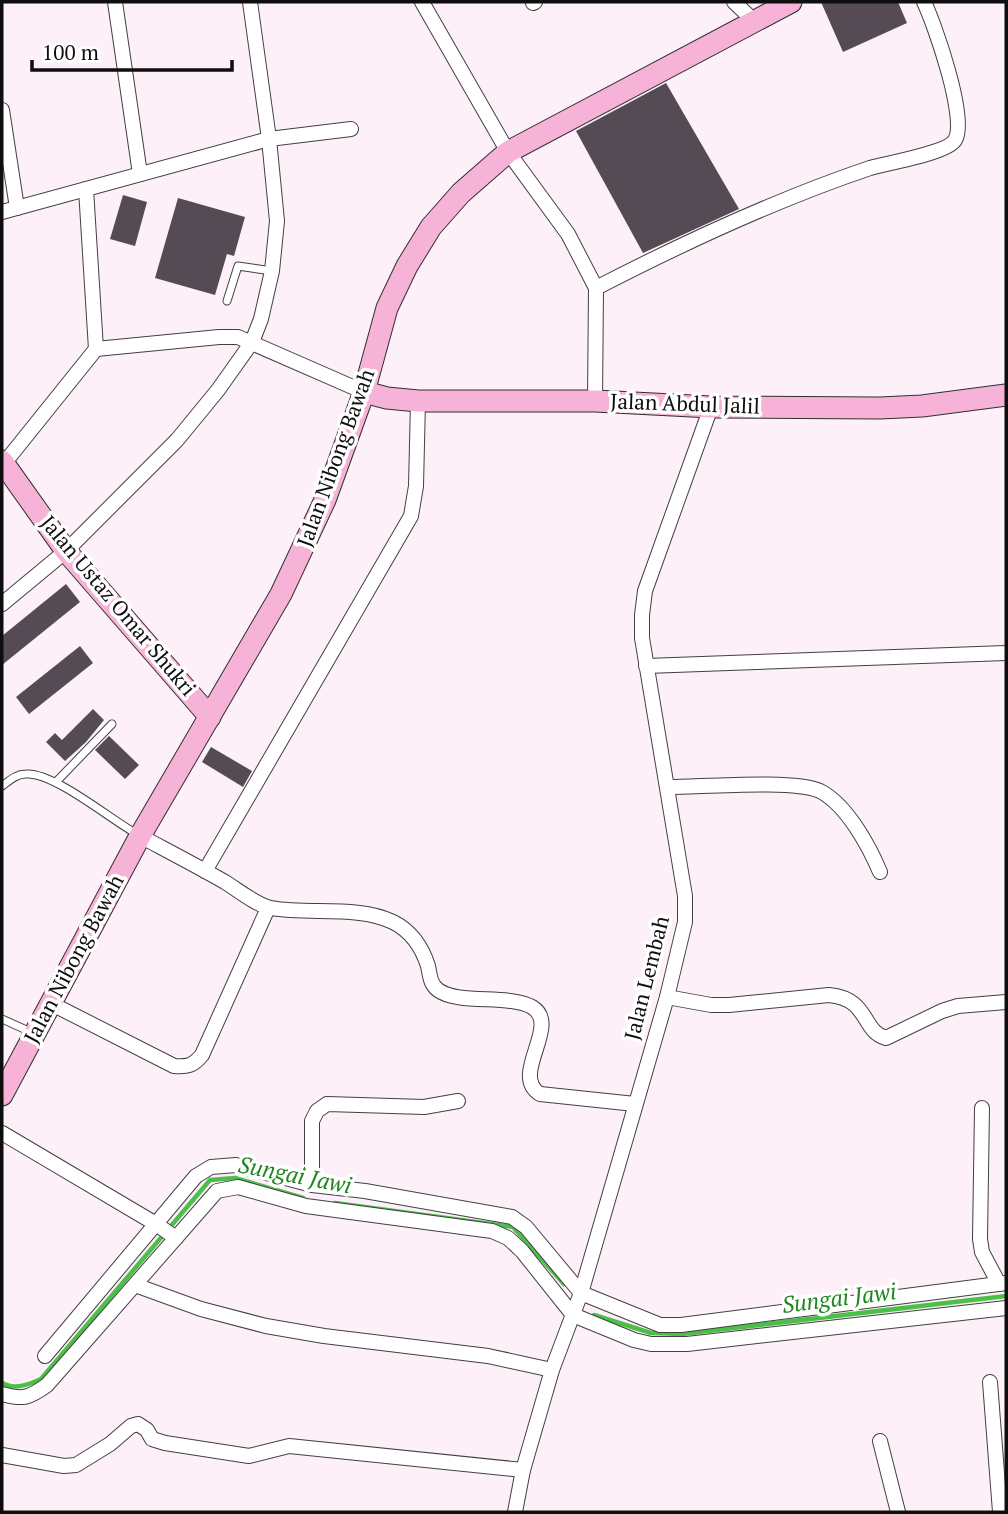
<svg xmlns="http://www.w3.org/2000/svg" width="1008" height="1514" font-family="'PT Serif',serif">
	<rect width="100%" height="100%" fill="#fdf0f8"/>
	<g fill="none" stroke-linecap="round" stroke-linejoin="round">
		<g stroke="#4bc048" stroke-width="4.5">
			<polyline points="335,1203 513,1227 564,1284"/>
			<polyline points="594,1315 651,1333 682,1334 1006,1296"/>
			<path d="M2 1383C14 1390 28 1385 41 1379L210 1180 235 1178 303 1198"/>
		</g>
	</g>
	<g fill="#554b55">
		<polygon points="821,2 898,2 907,23 843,52"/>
		<polygon points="666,83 739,209 643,253 576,131"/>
		<polygon points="123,195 147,202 135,246 110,239"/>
		<polygon points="178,198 245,217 234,256 227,254 215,295 155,278"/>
		<polygon points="66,584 80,602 2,665 2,636"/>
		<polygon points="80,646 93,663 29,714 16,697"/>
		<polygon points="93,709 104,720 86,742 65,761 46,742 55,733 62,740"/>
		<polygon points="109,736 139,765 125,779 95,750"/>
		<polygon points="211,747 252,771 243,787 202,762"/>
	</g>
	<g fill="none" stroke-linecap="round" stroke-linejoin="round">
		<defs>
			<g id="lane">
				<polyline points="227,301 238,266 272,271"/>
				<polyline points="56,782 112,724"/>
				<path d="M2 786C9 781 16 774 26 774 54 772 111 820 137 834"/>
				<polyline points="2,1019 33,1033"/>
			</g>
			<g id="street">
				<polyline points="115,2 140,174"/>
				<polyline points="422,2 508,152 568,234 596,288 595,401"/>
				<polyline points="734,2 754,21"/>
				<polyline points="533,3 535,2"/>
				<polyline points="2,110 17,208"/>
				<polyline points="2,212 269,139 351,129"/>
				<path d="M596 288C685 242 775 200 870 168 887 163 948 153 955 140 968 120 935 25 924 2"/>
				<polyline points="96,349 219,337 238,337 364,392"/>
				<polyline points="2,466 96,349 86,189"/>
				<polyline points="2,604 66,551 177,440 218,390 252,342 261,319 272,271 277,221 269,139 250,2"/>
				<polyline points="646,666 1006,653"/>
				<path d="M669 787C701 787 794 779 820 791 847 805 869 846 880 872"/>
				<path d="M140 836C168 851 197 866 225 882 238 890 256 905 271 908 309 915 358 905 393 922 411 931 422 947 428 966 430 975 430 984 438 990 458 1005 510 994 532 1007 562 1025 509 1075 540 1094L635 1104"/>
				<polyline points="205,871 411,516 416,486 418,401"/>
				<path d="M667 997 711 1005H729L829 995C870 999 861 1031 886 1038L942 1011 958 1006 1006 1002"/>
				<path d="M50 1003 174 1066C187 1067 193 1066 202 1055L268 908"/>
				<polyline points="982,1108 980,1239 982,1252 999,1284"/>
				<polyline points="2,1133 156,1224 176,1238"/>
				<polyline points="312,1185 312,1121 317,1111 327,1104 424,1107 458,1101"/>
				<polyline points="135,1285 201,1309 266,1326 324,1336 488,1356 552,1370"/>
				<polyline points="45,1356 196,1176 211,1167 236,1165 312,1185 365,1191 512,1217 526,1227 581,1293 660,1325 681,1325 1006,1283"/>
				<polyline points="990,1382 1000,1512"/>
				<path d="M2 1394C23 1400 29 1398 47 1385L217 1191 238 1187 306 1206 492 1231 508 1238 522 1251 573 1315 634 1340 651 1344H687L1006 1308"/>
				<polyline points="880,1441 898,1512"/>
				<polyline points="2,1455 64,1466 76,1465 110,1444 131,1426 138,1424 147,1430 152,1439 165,1443 249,1456 289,1446 523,1470"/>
				<polyline points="515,1512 523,1470 552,1370 581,1293 667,997 685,922 685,896 642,638 642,615 645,591 711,407"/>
			</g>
			<g id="secondary">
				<polyline points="364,392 387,398 418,401 595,401 711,407 880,408 922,406 1006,395"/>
				<polyline points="2,461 66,551 210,717"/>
				<polyline points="2,1095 140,836 281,594 325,500 364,392 387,308 407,266 431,227 461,193 508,152 791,2"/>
			</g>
		</defs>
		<use href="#lane" stroke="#414141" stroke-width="9"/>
		<use href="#street" stroke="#414141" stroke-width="16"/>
		<use href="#secondary" stroke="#303030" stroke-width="23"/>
		<use href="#lane" stroke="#fff" stroke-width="7"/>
		<use href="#street" stroke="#fff" stroke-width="14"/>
		<use href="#secondary" stroke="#f7b2d7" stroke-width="21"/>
	</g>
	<g text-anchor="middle" stroke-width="7" stroke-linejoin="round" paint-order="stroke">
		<g font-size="21" fill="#0e0e0e" stroke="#fff">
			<text transform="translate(685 404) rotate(2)" y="7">Jalan Abdul Jalil</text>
			<text transform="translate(336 458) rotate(-70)" y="7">Jalan Nibong Bawah</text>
			<text transform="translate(118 606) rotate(50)" y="7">Jalan Ustaz Omar Shukri</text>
			<text transform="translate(74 959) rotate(-62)" y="7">Jalan Nibong Bawah</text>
			<text transform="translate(647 978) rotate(-76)" y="7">Jalan Lembah</text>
		</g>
		<g font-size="23" font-style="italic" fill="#218723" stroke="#fff">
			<text transform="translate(295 1175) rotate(11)" y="8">Sungai Jawi</text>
			<text transform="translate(839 1298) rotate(-7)" y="8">Sungai Jawi</text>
		</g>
	</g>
	<rect width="1008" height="1514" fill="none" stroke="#0e0e0e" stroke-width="7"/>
	<path d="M32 60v10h200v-10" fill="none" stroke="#0e0e0e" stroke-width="3.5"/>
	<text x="42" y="60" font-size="21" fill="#0e0e0e" stroke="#ffffff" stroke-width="5" paint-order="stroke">100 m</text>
</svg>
